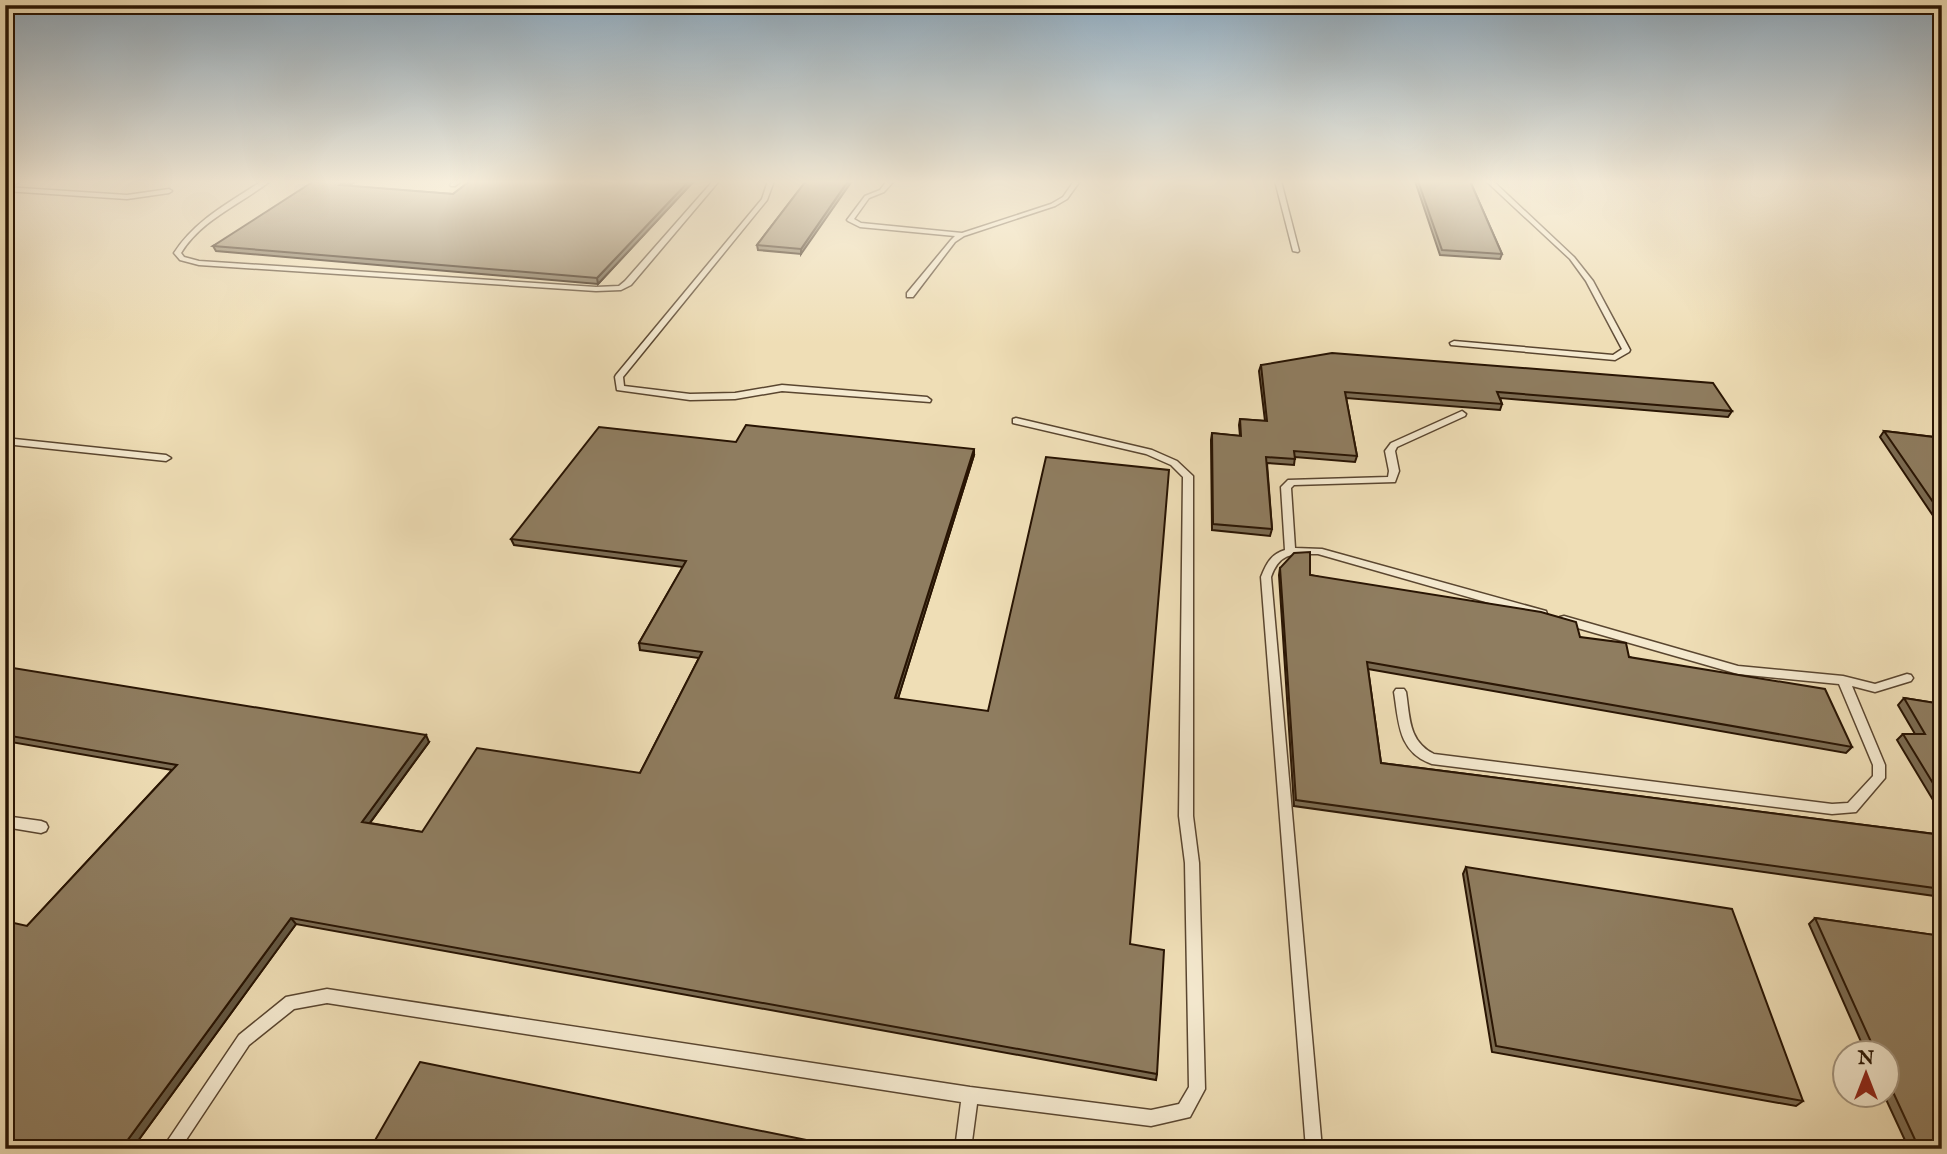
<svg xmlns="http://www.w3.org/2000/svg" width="1947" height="1154" font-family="'IM FELL English',serif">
	<rect width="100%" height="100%" fill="#efdeb6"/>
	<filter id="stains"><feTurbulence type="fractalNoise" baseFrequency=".00286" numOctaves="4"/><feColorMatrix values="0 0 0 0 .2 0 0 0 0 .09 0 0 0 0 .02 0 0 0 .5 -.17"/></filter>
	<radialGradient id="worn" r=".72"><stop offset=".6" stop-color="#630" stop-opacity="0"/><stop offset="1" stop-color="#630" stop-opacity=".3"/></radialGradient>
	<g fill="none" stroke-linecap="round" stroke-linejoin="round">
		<defs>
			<g id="lane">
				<path d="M262 181H270C240 205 202 219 181 253L184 257 199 261 596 287 619 286 625 281 713 181H719L631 285 621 290 596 291 199 265 180 260 174 253C195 220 230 202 262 181Z"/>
				<polygon points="454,181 461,181 455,186 451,186 450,185"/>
				<polygon points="768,181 774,181 767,200 623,377 624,386 690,394 735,393 782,385 927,397 931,400 930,402 782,391 735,399 690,400 617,390 615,377 616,375 762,199"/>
				<polygon points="887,181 894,181 884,192 869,198 854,219 861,223 962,233 1051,204 1063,197 1074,181 1080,181 1067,199 1055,206 964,236 955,242 913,297 907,297 907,293 951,240 955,236 860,227 848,221 847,220 865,196 880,190"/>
				<polygon points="1275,181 1281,181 1299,251 1298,252 1293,251"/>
				<polygon points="1486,181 1493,181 1574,257 1593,281 1630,350 1629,352 1615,360 1451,345 1450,343 1454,341 1613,355 1622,349 1586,281 1570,259"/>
				<polygon points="5,187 127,195 169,189 172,191 169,193 127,199 5,191"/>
				<path d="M1462 411 1466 414 1465 416 1397 447 1395 451 1399 471 1395 482 1294 485 1291 488 1295 548 1322 549 1546 611 1547 614 1546 617 1542 618 1318 554C1294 554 1280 551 1271 577L1322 1149H1306L1261 577C1266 564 1271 554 1285 550L1281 487 1288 480 1388 477 1389 471 1385 451 1391 443Z"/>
				<polygon points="1016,418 1152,450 1177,461 1193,476 1193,816 1199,863 1205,1089 1190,1117 1151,1126 977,1104 971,1149 955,1149 961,1102 327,1003 294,1009 249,1045 180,1149 162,1149 239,1035 286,997 327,989 970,1087 1151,1110 1179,1104 1189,1087 1185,863 1179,816 1183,477 1171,465 1146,454 1013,423 1013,419"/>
				<polygon points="5,438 166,455 171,458 166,461 5,444"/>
				<path d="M1564 616 1738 666 1843 676 1875 684 1907 674 1911 675 1913 678 1911 681 1875 692 1852 686 1885 765V778L1856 812 1832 814 1432 764C1398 752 1399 723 1394 692L1396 689H1404L1406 692C1410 717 1408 741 1434 754L1832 804 1848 803 1873 776V765L1839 684 1738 674 1560 623 1559 620 1560 617Z"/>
				<polygon points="5,816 41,821 46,823 48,827 46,831 41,833 5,827"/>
			</g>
			<polygon id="street" points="5,181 21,181 5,190"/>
		</defs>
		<use href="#lane" stroke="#5a4630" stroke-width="3"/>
		<use href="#street" stroke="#5a4630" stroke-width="3"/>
		<use href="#lane" fill="#f5ead0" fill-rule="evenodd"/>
		<use href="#street" fill="#f5ead0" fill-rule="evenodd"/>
	</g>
	<g fill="#7b6c53" stroke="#281403" stroke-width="2">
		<polygon points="356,181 349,186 453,194 470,181 694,181 598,284 216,251 213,246"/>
		<polygon points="806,181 801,254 758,250 757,245"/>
		<polygon points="1415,181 1470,181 1502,254 1500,259 1440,255"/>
		<polygon points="1261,365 1732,411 1728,417 1500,398 1502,404 1500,410 1346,398 1357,456 1355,462 1295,457 1294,465 1267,463 1272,529 1270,536 1212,530 1211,440 1212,433 1240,436 1239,425 1240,419 1265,421 1259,371"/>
		<polygon points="1884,431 1942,438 1942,529 1880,437"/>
		<polygon points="736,442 974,455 898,698 1130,944 1157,1074 1156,1080 296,924 132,1149 5,1149 27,926 172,770 5,741 5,668 429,742 370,823 422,832 640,773 699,658 640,650 639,643 683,567 514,545 511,539"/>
		<polygon points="1280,568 1580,637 1852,747 1846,753 1368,669 1381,763 1942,835 1942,897 1294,806 1279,575"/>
		<polygon points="1904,698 1942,704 1942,815 1897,740 1903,734 1915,734 1898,705"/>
		<polygon points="1466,867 1803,1101 1796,1106 1492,1052 1463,874"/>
		<polygon points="1815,918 1942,936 1942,1149 1909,1149 1884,1095 1887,1095 1887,1053 1866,1053 1809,924"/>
	</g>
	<g fill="#645843" stroke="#281403" stroke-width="2">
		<polygon points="346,181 356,181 342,190 340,185"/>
		<polygon points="689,181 694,181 598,284 597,278"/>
		<polygon points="848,181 852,181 801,254 801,249"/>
		<polygon points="974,449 974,455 896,705 895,698"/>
		<polygon points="426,735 429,742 366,828 362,822"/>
		<polygon points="291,918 296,924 132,1149 121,1149"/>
	</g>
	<g fill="#8f7d60" stroke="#281403" stroke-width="2">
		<polygon points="314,181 346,181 340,185 453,194 470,181 689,181 597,278 213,246"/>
		<polygon points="806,181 848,181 801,249 757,245"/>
		<polygon points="1418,181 1470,181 1502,254 1442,250"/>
		<polygon points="1332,353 1713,383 1732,411 1497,392 1502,404 1345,392 1357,456 1294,451 1295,459 1266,457 1272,529 1213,524 1212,433 1241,436 1240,419 1267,421 1261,365"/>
		<polygon points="746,425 974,449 895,698 988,711 1046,457 1169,470 1130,944 1164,950 1157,1074 291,918 121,1149 5,1149 5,921 27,926 177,765 5,735 5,668 7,667 426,735 362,822 422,832 477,748 640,773 702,652 639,643 686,561 511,539 599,427 736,442"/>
		<polygon points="1884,431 1942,438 1942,515"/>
		<polygon points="1310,552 1310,575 1541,612 1576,622 1580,637 1626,643 1629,657 1825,689 1852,747 1367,662 1381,763 1942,835 1942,889 1296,800 1280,568 1294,553"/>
		<polygon points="1904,698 1942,704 1942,798 1903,734 1925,734"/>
		<polygon points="1466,867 1732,909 1803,1101 1496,1046"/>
		<polygon points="1815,918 1942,936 1942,1148 1917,1144 1887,1079 1887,1053 1876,1053"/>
		<polygon points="420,1062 851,1149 370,1149"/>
	</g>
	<linearGradient id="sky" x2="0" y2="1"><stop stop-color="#8fa9bc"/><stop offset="0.53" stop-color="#f8f0de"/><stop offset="1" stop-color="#f8f0de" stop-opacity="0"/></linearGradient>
	<rect width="1947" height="343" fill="url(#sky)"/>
	<rect width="1947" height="1154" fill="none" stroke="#efdeb6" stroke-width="28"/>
	<rect x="7" y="7" width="1933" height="1140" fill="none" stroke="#281403" stroke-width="3.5"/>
	<rect x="14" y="14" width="1919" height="1126" fill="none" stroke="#281403" stroke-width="2"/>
	<g transform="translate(1866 1074)"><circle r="33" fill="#f5ead0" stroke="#a3947e" stroke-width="2"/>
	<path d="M0-5L12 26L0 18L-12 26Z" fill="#8f2418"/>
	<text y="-10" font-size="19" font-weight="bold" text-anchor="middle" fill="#281403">N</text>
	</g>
	<rect width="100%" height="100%" filter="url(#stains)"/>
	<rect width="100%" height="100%" fill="url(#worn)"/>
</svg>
